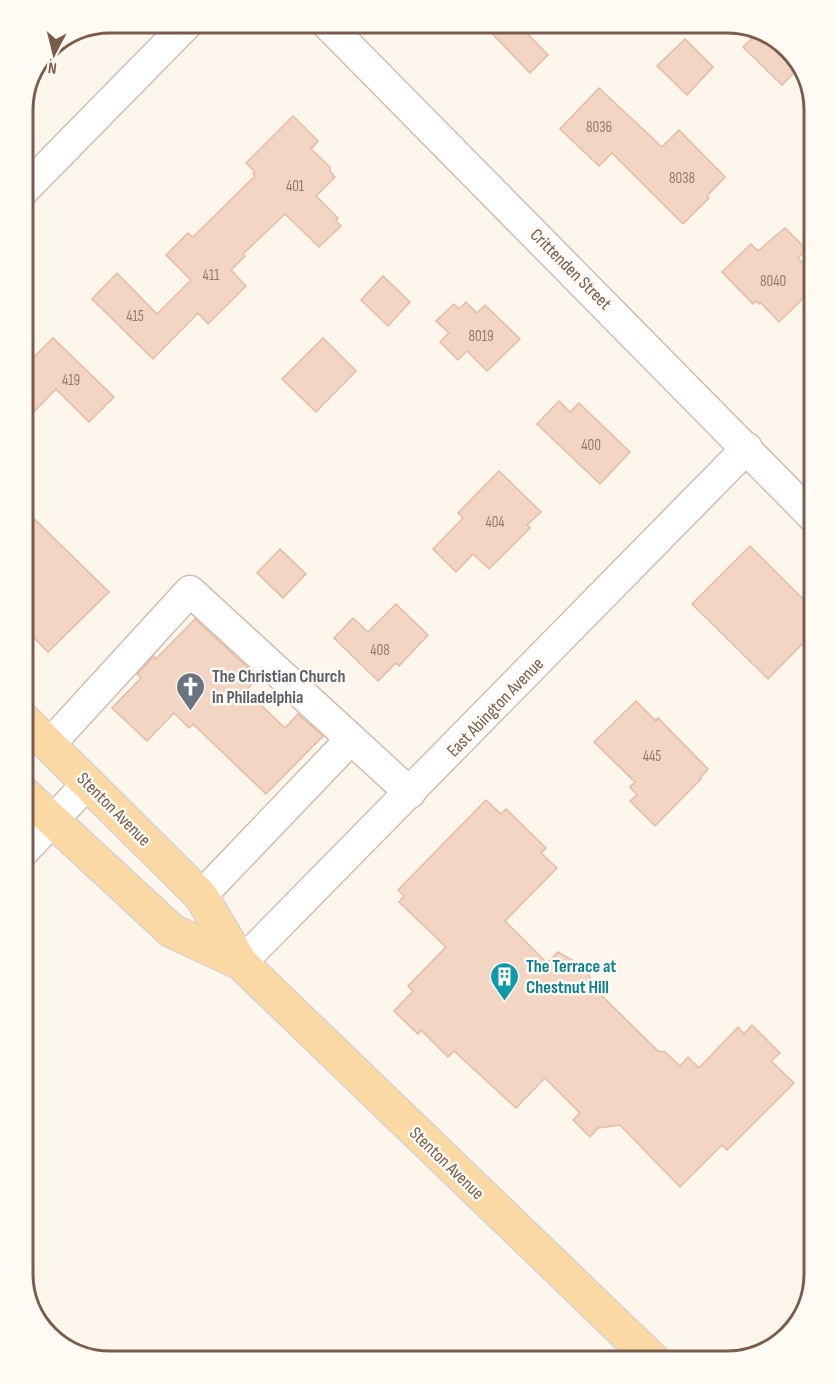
<svg xmlns="http://www.w3.org/2000/svg" width="837" height="1384" font-family="'Sofia Sans Condensed',sans-serif">
	<rect width="100%" height="100%" fill="#fdf6ec"/>
	<g fill="#f3d5c3" stroke="#e6bba3" stroke-width="1.5">
		<polygon points="482,23 517,23 548,55 530,73"/>
		<polygon points="759,32 776,37 801,66 782,85 743,47"/>
		<polygon points="685,39 713,67 687,95 657,66"/>
		<polygon points="599,88 662,147 679,130 725,177 707,196 709,198 683,224 612,153 599,166 560,129"/>
		<polygon points="293,116 318,141 311,149 330,167 330,171 335,177 316,196 338,218 336,221 341,226 319,247 285,214 243,254 245,256 231,270 246,286 208,324 198,313 153,359 92,299 117,273 157,314 191,280 166,255 188,233 193,237 255,176 253,174 255,172 246,163"/>
		<polygon points="785,228 806,249 798,258 814,274 814,288 779,322 760,302 759,304 756,301 753,304 722,272 751,244 758,251"/>
		<polygon points="383,276 410,302 388,326 361,300"/>
		<polygon points="466,302 477,313 485,305 520,339 487,371 467,351 458,360 440,342 449,333 436,321 454,304 459,309"/>
		<polygon points="53,338 114,397 89,422 56,389 23,423 23,368"/>
		<polygon points="323,338 356,371 316,412 282,379"/>
		<polygon points="559,401 570,412 579,403 630,452 600,484 537,424"/>
		<polygon points="499,471 541,512 527,525 530,528 489,569 473,554 456,572 433,549 463,518 458,513"/>
		<polygon points="23,508 109,592 48,652 23,627"/>
		<polygon points="750,546 814,610 814,632 768,679 692,604"/>
		<polygon points="280,549 306,574 283,598 257,573"/>
		<polygon points="396,604 428,635 399,666 396,663 378,681 334,638 353,618 368,632"/>
		<polygon points="195,619 258,677 246,691 285,728 298,714 323,736 266,794 193,724 189,728 174,713 147,741 112,708 141,678 137,674 154,656 156,659"/>
		<polygon points="636,701 656,721 658,718 708,769 700,778 701,779 655,826 630,801 637,795 630,787 635,782 594,742"/>
		<polygon points="486,800 501,814 506,809 546,848 541,853 557,868 505,921 547,963 558,952 579,964 587,972 599,993 658,1051 665,1052 680,1066 688,1057 699,1068 738,1027 744,1034 752,1025 780,1053 771,1061 794,1083 727,1150 722,1145 680,1187 620,1125 598,1128 590,1137 573,1120 580,1113 545,1078 516,1108 454,1051 448,1057 421,1030 418,1034 394,1011 413,991 408,986 446,947 399,902 404,896 398,890"/>
	</g>
	<g fill="none" stroke-linecap="round" stroke-linejoin="round">
		<defs>
			<g id="minor">
				<polyline points="326,23 814,518"/>
				<polyline points="23,191 188,23"/>
				<polyline points="50,744 190,591 410,793"/>
				<polyline points="23,852 88,783"/>
				<polyline points="201,896 351,739"/>
				<polyline points="241,963 747,448"/>
			</g>
			<g id="major">
				<polyline points="23,719 201,896 241,963 654,1361"/>
				<polyline points="23,793 172,931 241,963"/>
			</g>
		</defs>
		<use href="#minor" stroke="#d1beb0" stroke-width="33"/>
		<use href="#major" stroke="#dad1cd" stroke-width="36"/>
		<use href="#minor" stroke="#fff" stroke-width="30"/>
		<use href="#major" stroke="#fbd9a5" stroke-width="33"/>
	</g>
	<defs>
		<symbol id="church-pin" viewBox="-11 -11 22 30"><path d="M0 17L-7.5 6A9.5 9.5 0 1 1 7.5 6Z" fill="#6b7280" stroke="#fffaf3"/><path d="M-1.2-6h2.4v3.5h3.3v2.4h-3.3V6h-2.4V-.1h-3.3v-2.4h3.3Z" fill="#fff"/></symbol>
		<symbol id="building-pin" viewBox="-11 -11 22 30"><path d="M0 17L-7.5 6A9.5 9.5 0 1 1 7.5 6Z" fill="#0f9aa8" stroke="#fffaf3"/><path d="M-4-6H4V6H1V3H-1V6H-4ZM-2.5-4.3h1.7v1.8h-1.7ZM.8-4.3h1.7v1.8H.8ZM-2.5-1h1.7V.8h-1.7ZM.8-1h1.7V.8H.8Z" fill="#fff"/></symbol>
	</defs>
	<g fill-rule="evenodd">
		<use href="#church-pin" x="174" y="670" width="33" height="45"/>
		<use href="#building-pin" x="488" y="960" width="33" height="45"/>
	</g>
	<g text-anchor="middle" stroke-width="5" stroke-linejoin="round" paint-order="stroke">
		<g font-size="15" fill="#987a6a">
			<text x="599" y="132">8036</text>
			<text x="682" y="183">8038</text>
			<text x="295" y="191">401</text>
			<text x="211" y="280">411</text>
			<text x="773" y="286">8040</text>
			<text x="135" y="321">415</text>
			<text x="481" y="341">8019</text>
			<text x="71" y="385">419</text>
			<text x="591" y="450">400</text>
			<text x="495" y="527">404</text>
			<text x="380" y="655">408</text>
			<text x="652" y="761">445</text>
		</g>
		<g font-size="18" fill="#7a5c4d" stroke="#fffaf3">
			<text transform="translate(571 269) rotate(45)" y="6">Crittenden Street</text>
			<text transform="translate(495 707) rotate(-46)" y="6">East Abington Avenue</text>
			<text transform="translate(114 809) rotate(45)" y="6">Stenton Avenue</text>
			<text transform="translate(447 1163) rotate(44)" y="6">Stenton Avenue</text>
		</g>
		<g font-size="18" font-weight="bold" fill="#5b616d" stroke="#fffaf3" text-anchor="start">
			<text x="212" y="682">The Christian Church<tspan x="212" dy="21">in Philadelphia</tspan></text>
		</g>
		<g font-size="18" font-weight="bold" fill="#0d838f" stroke="#fffaf3" text-anchor="start">
			<text x="526" y="972">The Terrace at<tspan x="526" dy="21">Chestnut Hill</tspan></text>
		</g>
	</g>
	<path d="M0 0H837V1384H0ZM110 33H727A77 77 0 0 1 804 110V1274A77 77 0 0 1 727 1351H110A77 77 0 0 1 33 1274V110A77 77 0 0 1 110 33Z" fill="#fffaf3" fill-rule="evenodd"/>
	<path fill="none" stroke="#7a5c4d" stroke-width="3" d="M110 33H727A77 77 0 0 1 804 110V1274A77 77 0 0 1 727 1351H110A77 77 0 0 1 33 1274V110A77 77 0 0 1 110 33Z"/>
	<g transform="translate(54 54) rotate(187)" stroke="#fffaf3" stroke-width="4.5" paint-order="stroke">
	<path d="M0-4.5L10 22L0 15L-10 22Z" fill="#7a5c4d"/>
	<text y="-9" font-size="16" font-weight="bold" text-anchor="middle" fill="#7a5c4d">N</text>
	</g>
</svg>
